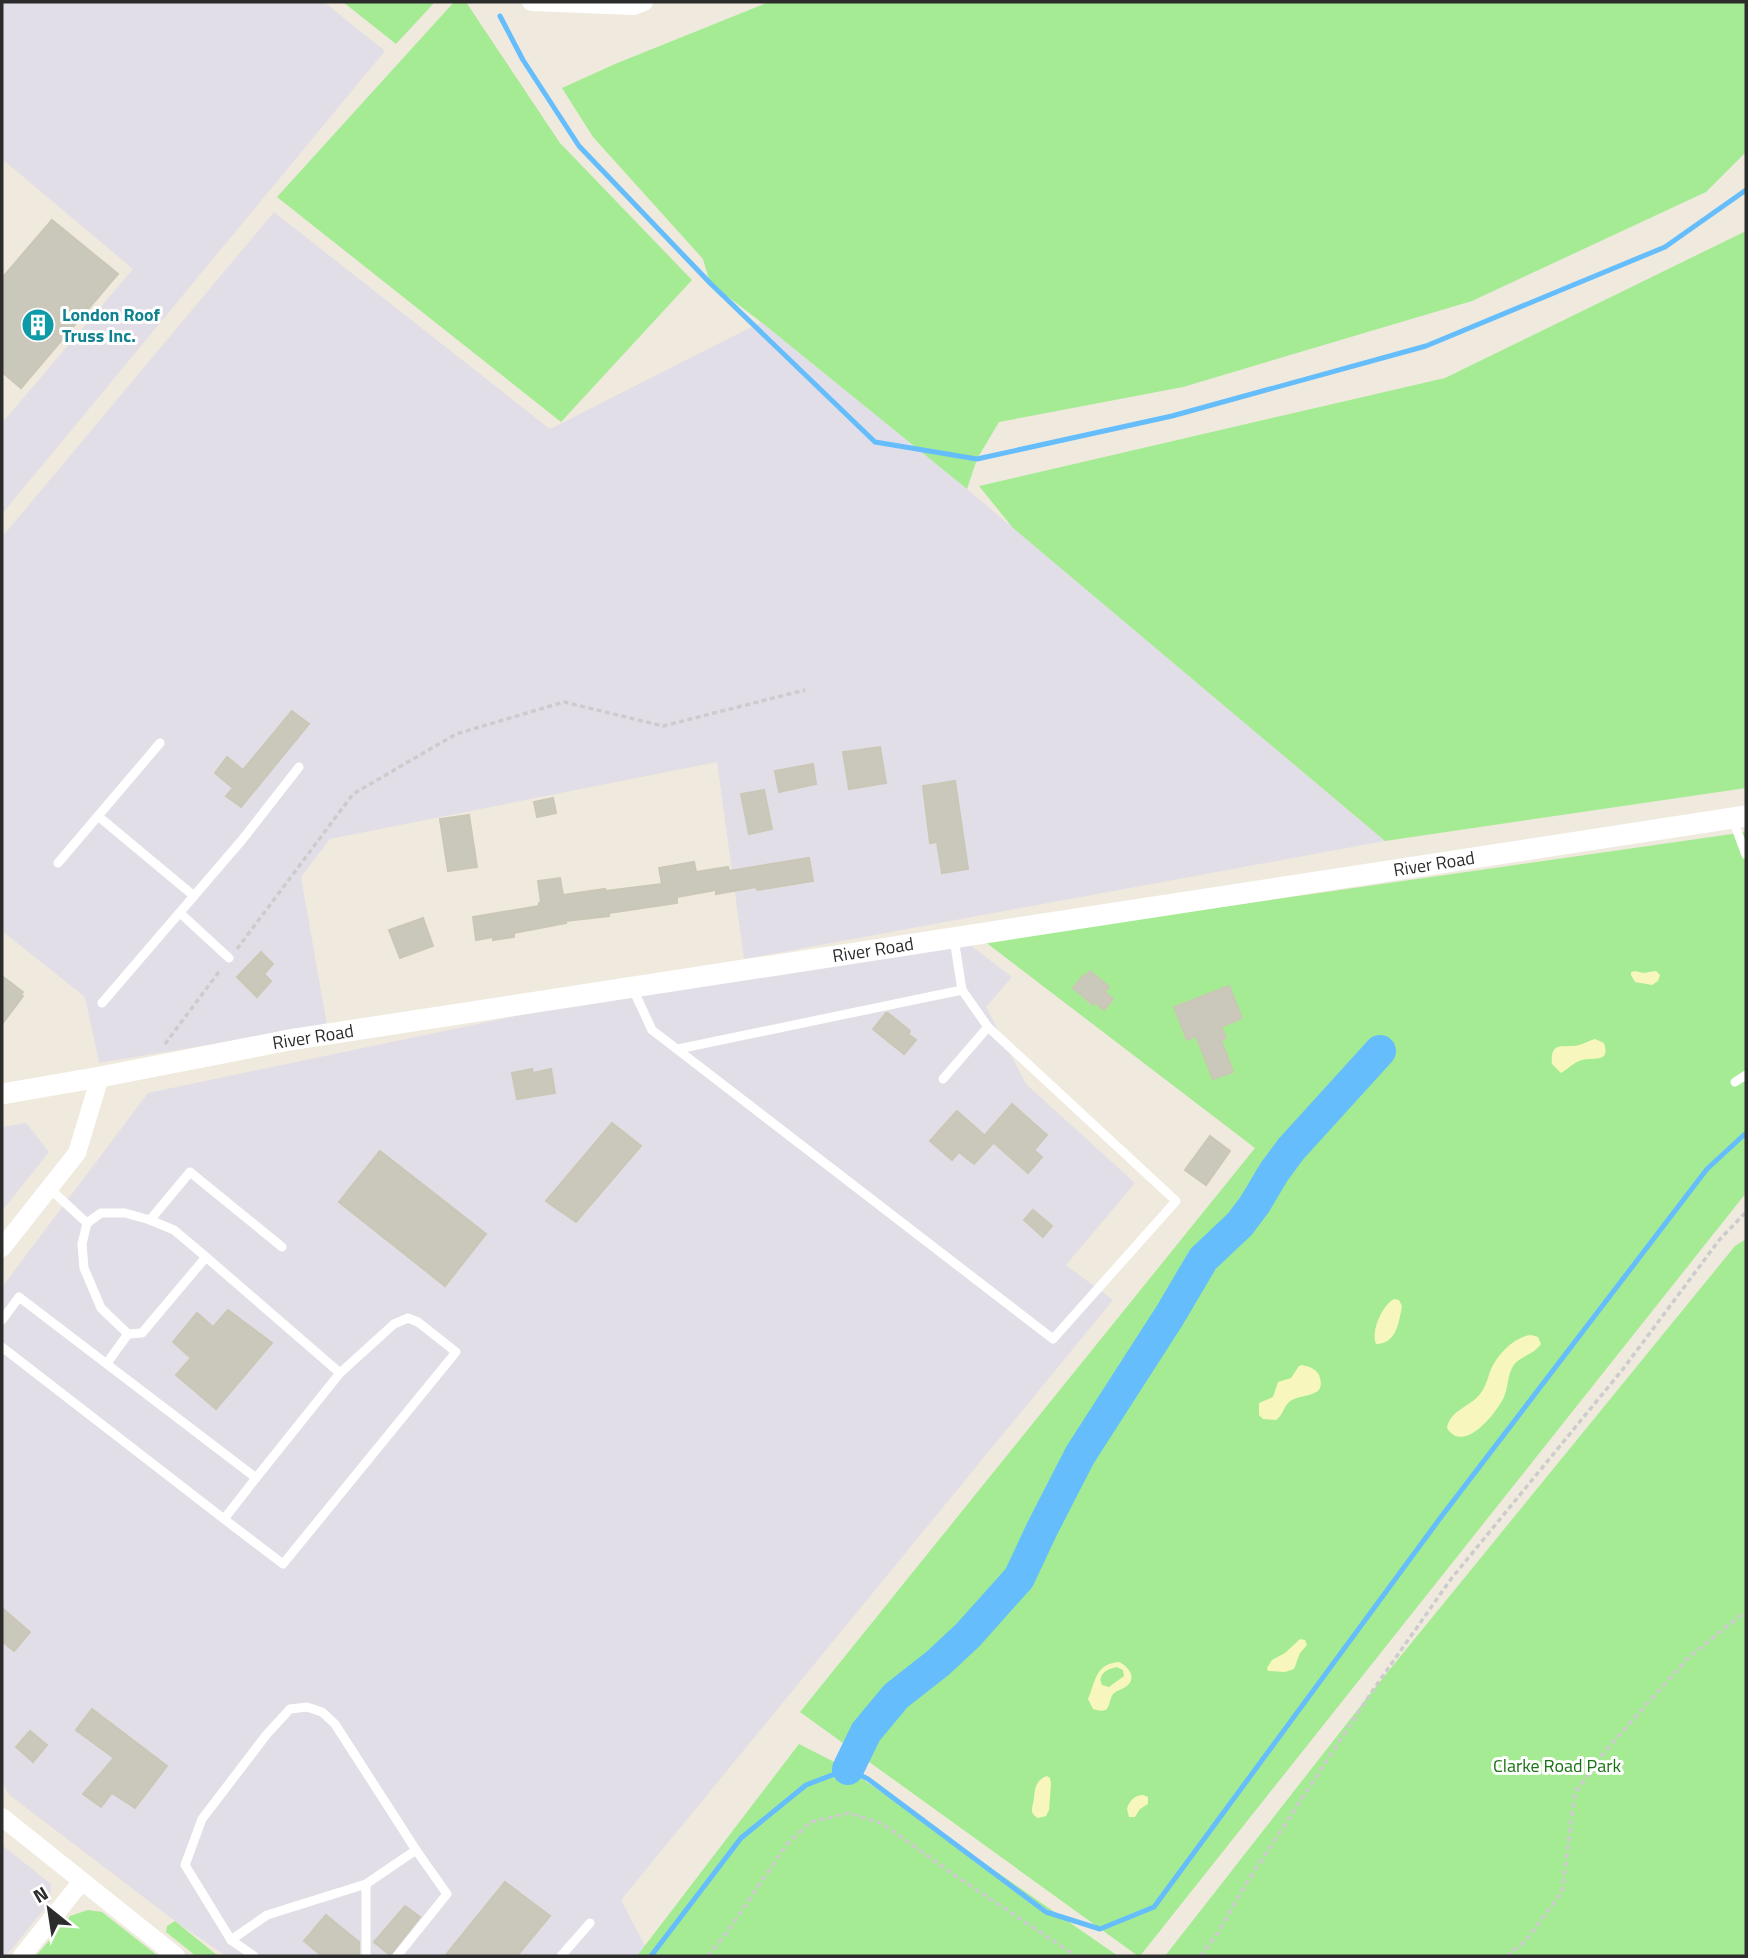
<svg xmlns="http://www.w3.org/2000/svg" width="1748" height="1958" font-family="'Titillium Web',sans-serif">
	<rect width="100%" height="100%" fill="#efeadd"/>
	<g fill="#e2dee7">
		<polygon points="2,2 324,2 385,51 2,514 2,423 133,269 2,159"/>
		<polygon points="274,212 550,429 761,322 967,489 1385,841 744,959 717,762 330,839 301,877 327,1025 99,1063 85,997 2,931 2,537"/>
		<polygon points="970,945 1012,977 986,1007 1026,1084 1135,1183 1066,1265 1113,1300 621,1900 645,1946 637,1956 226,1956 175,1921 8,1794 2,1780 2,1287 148,1093 568,1005"/>
		<polygon points="26,1123 49,1152 2,1211 2,1127"/>
		<polygon points="2,1845 51,1884 50,1902 6,1956 2,1956"/>
	</g>
	<g fill="#a5eb94">
		<polygon points="343,2 435,2 396,44"/>
		<polygon points="454,2 466,2 560,143 692,280 561,422 277,197"/>
		<polygon points="769,2 1746,2 1746,152 1706,192 1472,301 1183,387 999,422 977,459 967,489 761,322 710,283 703,259 593,137 562,88 615,64"/>
		<polygon points="1746,231 1746,788 1385,841 1013,528 979,486 1445,378"/>
		<polygon points="1746,832 1746,1193 1140,1956 1138,1956 800,1712 1255,1148 984,941"/>
		<polygon points="1746,1239 1746,1956 1165,1956 1373,1690 1735,1246"/>
		<polygon points="799,1744 848,1769 1118,1956 637,1956"/>
		<polygon points="88,1910 102,1912 158,1956 36,1956 70,1916"/>
		<polygon points="175,1921 218,1956 196,1956 166,1932 167,1926"/>
	</g>
	<g fill="#f7f7bd" fill-rule="evenodd">
		<polygon points="1635,971 1643,973 1656,971 1660,975 1658,981 1652,985 1635,982 1631,975 1631,972"/>
		<path d="M1595 1039 1604 1043C1611 1063 1594 1057 1582 1060 1574 1062 1568 1069 1561 1073L1552 1064C1550 1039 1564 1049 1579 1045 1584 1044 1590 1040 1595 1039Z"/>
		<path d="M1394 1299 1399 1300 1402 1306C1399 1323 1396 1344 1376 1344 1371 1330 1382 1306 1394 1299Z"/>
		<path d="M1531 1335 1538 1337 1541 1344C1534 1355 1518 1356 1512 1368 1507 1378 1508 1390 1503 1399 1494 1416 1463 1454 1447 1428 1450 1410 1470 1407 1480 1394 1486 1387 1488 1377 1491 1369 1499 1353 1514 1337 1531 1335Z"/>
		<path d="M1302 1365C1310 1367 1318 1369 1320 1378 1326 1399 1299 1393 1289 1402 1283 1408 1283 1415 1276 1420L1263 1419 1259 1415V1403L1273 1397 1278 1382 1291 1378 1299 1366Z"/>
		<polygon points="1300,1639 1305,1640 1307,1645 1300,1653 1294,1669 1285,1672 1268,1671 1267,1668 1272,1660 1285,1653"/>
		<path d="M1119 1662C1127 1666 1137 1676 1128 1685 1124 1689 1117 1690 1113 1694 1107 1704 1112 1715 1093 1709L1088 1699C1096 1681 1095 1664 1119 1662ZM1117 1667 1123 1670 1124 1676 1109 1687 1102 1685C1097 1674 1107 1669 1117 1667Z"/>
		<path d="M1047 1776 1050 1778 1051 1784 1049 1810 1046 1816 1038 1818C1028 1812 1033 1808 1034 1798 1035 1788 1036 1780 1047 1776Z"/>
		<path d="M1143 1795 1148 1797V1804L1140 1809 1135 1817H1129L1127 1809C1129 1801 1135 1795 1143 1795Z"/>
	</g>
	<g fill="none" stroke-linecap="round" stroke-linejoin="round">
		<g stroke="#65bdfc" stroke-width="5">
			<polyline points="500,16 523,60 579,146 710,283 875,442 977,459 1172,416 1426,346 1665,247 1746,190"/>
			<polyline points="651,1956 741,1838 806,1785 848,1769 868,1779 1046,1912 1100,1929 1154,1907 1441,1517 1707,1169 1746,1133"/>
		</g>
		<polyline stroke="#65bdfc" stroke-width="32" points="848,1769 866,1732 896,1696 938,1663 968,1635 1019,1578 1043,1527 1080,1455 1170,1315 1203,1259 1240,1224 1255,1204 1274,1172 1291,1149 1380,1051"/>
	</g>
	<g fill="#cac8bb" stroke="#cbc7b6" stroke-width="2">
		<polygon points="52,220 118,274 21,388 2,372 2,278"/>
		<polygon points="292,711 309,724 241,807 226,796 233,788 215,773 227,757 243,770"/>
		<polygon points="880,747 886,783 849,789 843,752"/>
		<polygon points="813,764 816,784 779,792 775,771"/>
		<polygon points="955,781 968,869 942,873 937,842 930,843 923,786"/>
		<polygon points="764,790 772,829 749,834 741,794"/>
		<polygon points="553,798 556,813 537,817 534,802"/>
		<polygon points="469,815 477,867 448,871 440,819"/>
		<polygon points="809,858 813,881 757,890 756,887 716,894 716,890 677,897 677,903 609,913 609,916 565,921 566,923 514,933 514,937 493,940 493,937 476,940 473,917 539,906 539,903 541,902 538,881 560,878 563,895 605,889 605,891 662,884 659,868 694,862 696,872 728,867 729,871"/>
		<polygon points="423,918 433,946 400,958 389,930"/>
		<polygon points="261,952 273,964 264,974 271,981 257,997 237,977"/>
		<polygon points="1090,971 1109,987 1105,992 1113,999 1104,1010 1095,1002 1093,1005 1073,988 1084,975 1086,976"/>
		<polygon points="2,976 23,992 21,994 23,996 2,1024"/>
		<polygon points="1229,986 1242,1018 1221,1027 1226,1038 1221,1040 1233,1072 1213,1079 1196,1036 1187,1040 1174,1007"/>
		<polygon points="886,1013 888,1013 910,1031 908,1034 916,1040 904,1054 873,1029"/>
		<polygon points="532,1069 533,1073 551,1069 555,1093 517,1099 512,1073"/>
		<polygon points="1012,1104 1047,1135 1034,1150 1042,1157 1028,1173 985,1135"/>
		<polygon points="957,1111 993,1143 974,1164 959,1152 952,1160 930,1141"/>
		<polygon points="612,1123 641,1146 576,1222 546,1201"/>
		<polygon points="1210,1136 1230,1151 1206,1185 1185,1170"/>
		<polygon points="380,1151 486,1234 445,1286 339,1202"/>
		<polygon points="1033,1210 1052,1226 1043,1237 1024,1220"/>
		<polygon points="228,1310 272,1343 216,1409 176,1375 191,1358 173,1342 197,1313 213,1327"/>
		<polygon points="2,1608 30,1632 14,1651 2,1641"/>
		<polygon points="92,1709 167,1766 135,1808 112,1793 101,1807 83,1794 114,1758 76,1730"/>
		<polygon points="30,1731 47,1745 33,1762 16,1747"/>
		<polygon points="505,1882 550,1916 517,1956 445,1956"/>
		<polygon points="405,1906 420,1917 390,1955 374,1942"/>
		<polygon points="326,1915 359,1942 359,1954 357,1956 322,1956 304,1941"/>
	</g>
	<g fill="none" stroke-linecap="round" stroke-linejoin="round">
		<g stroke="#ccc" stroke-width="3.5" stroke-dasharray="5 3.5" stroke-linecap="butt">
			<polyline points="237,949 353,794 456,734 564,702 663,726 805,690"/>
			<polyline points="165,1044 221,969"/>
			<polyline points="708,1956 728,1931 787,1844 811,1822 849,1813 883,1824 950,1872 1076,1956"/>
			<polyline points="1200,1956 1218,1933 1244,1887 1373,1690 1451,1579 1623,1369 1720,1239 1746,1212"/>
			<polyline points="1507,1956 1526,1940 1562,1892 1575,1793 1606,1750 1688,1658 1746,1611"/>
		</g>
		<g stroke="#fff" stroke-width="9">
			<polyline points="98,816 194,896"/>
			<polyline points="1733,820 1746,855"/>
			<polyline points="58,863 160,743"/>
			<polyline points="180,913 229,958"/>
			<polyline points="632,987 652,1030 1053,1339 1176,1201 988,1027 962,990 954,939"/>
			<polyline points="102,1003 242,840 299,767"/>
			<polyline points="678,1049 962,990"/>
			<polyline points="943,1079 988,1027"/>
			<polyline points="1735,1082 1746,1075"/>
			<polyline points="49,1188 87,1223 82,1244 84,1268 101,1308 128,1334 142,1333 206,1257 174,1230 150,1220 125,1213 101,1213 87,1223"/>
			<polyline points="150,1220 190,1172 282,1247"/>
			<polyline points="2,1320 19,1297 256,1478 340,1373 206,1257"/>
			<polyline points="2,1347 224,1519 256,1478"/>
			<polyline points="107,1363 128,1334"/>
			<polyline points="224,1519 283,1564 456,1352 418,1322 408,1318 394,1324 340,1373"/>
			<polyline points="366,1884 416,1850 447,1894 397,1956"/>
			<polyline points="231,1940 185,1865 202,1819 267,1734 290,1709 307,1707 322,1712 335,1724 416,1850"/>
			<polyline points="254,1956 231,1940 267,1915 366,1884 366,1956"/>
			<polyline points="561,1956 590,1923"/>
		</g>
		<g stroke="#fff" stroke-width="18">
			<polyline points="531,2 633,6 644,2"/>
			<polyline points="2,1248 77,1153 100,1077"/>
			<polyline points="2,1817 176,1956"/>
			<polyline points="22,1956 82,1881"/>
		</g>
		<polyline stroke="#fff" stroke-width="21" points="2,1094 100,1077 289,1040 1746,816"/>
	</g>
	<defs>
		<symbol id="building-disc" viewBox="-11 -11 22 22"><circle r="9.5" fill="#0f9aa8" stroke="#fff"/><path d="M-4-6H4V6H1V3H-1V6H-4ZM-2.5-4.3h1.7v1.8h-1.7ZM.8-4.3h1.7v1.8H.8ZM-2.5-1h1.7V.8h-1.7ZM.8-1h1.7V.8H.8Z" fill="#fff"/></symbol>
	</defs>
	<g fill-rule="evenodd">
		<use href="#building-disc" x="19" y="306" width="38" height="38"/>
	</g>
	<g text-anchor="middle" stroke-width="6" stroke-linejoin="round" paint-order="stroke">
		<g font-size="18" font-weight="bold" fill="#0d838f" stroke="#fff" text-anchor="start">
			<text x="62" y="321">London Roof<tspan x="62" dy="21">Truss Inc.</tspan></text>
		</g>
		<g font-size="18" fill="#2c2c2c" stroke="#fff">
			<text transform="translate(1434 864) rotate(-9)" y="6">River Road</text>
			<text transform="translate(873 950) rotate(-9)" y="6">River Road</text>
			<text transform="translate(313 1037) rotate(-9)" y="6">River Road</text>
		</g>
		<g font-size="18" fill="#187213" stroke="#fff">
			<text x="1557" y="1772">Clarke Road Park</text>
		</g>
	</g>
	<rect width="1748" height="1958" fill="none" stroke="#2c2c2c" stroke-width="7"/>
	<g transform="translate(49 1909) rotate(330)" stroke="#ffffff" stroke-width="5" paint-order="stroke">
	<path d="M0-5L12 26L0 18L-12 26Z" fill="#2c2c2c"/>
	<text y="-10" font-size="19" font-weight="bold" text-anchor="middle" fill="#2c2c2c">N</text>
	</g>
</svg>
